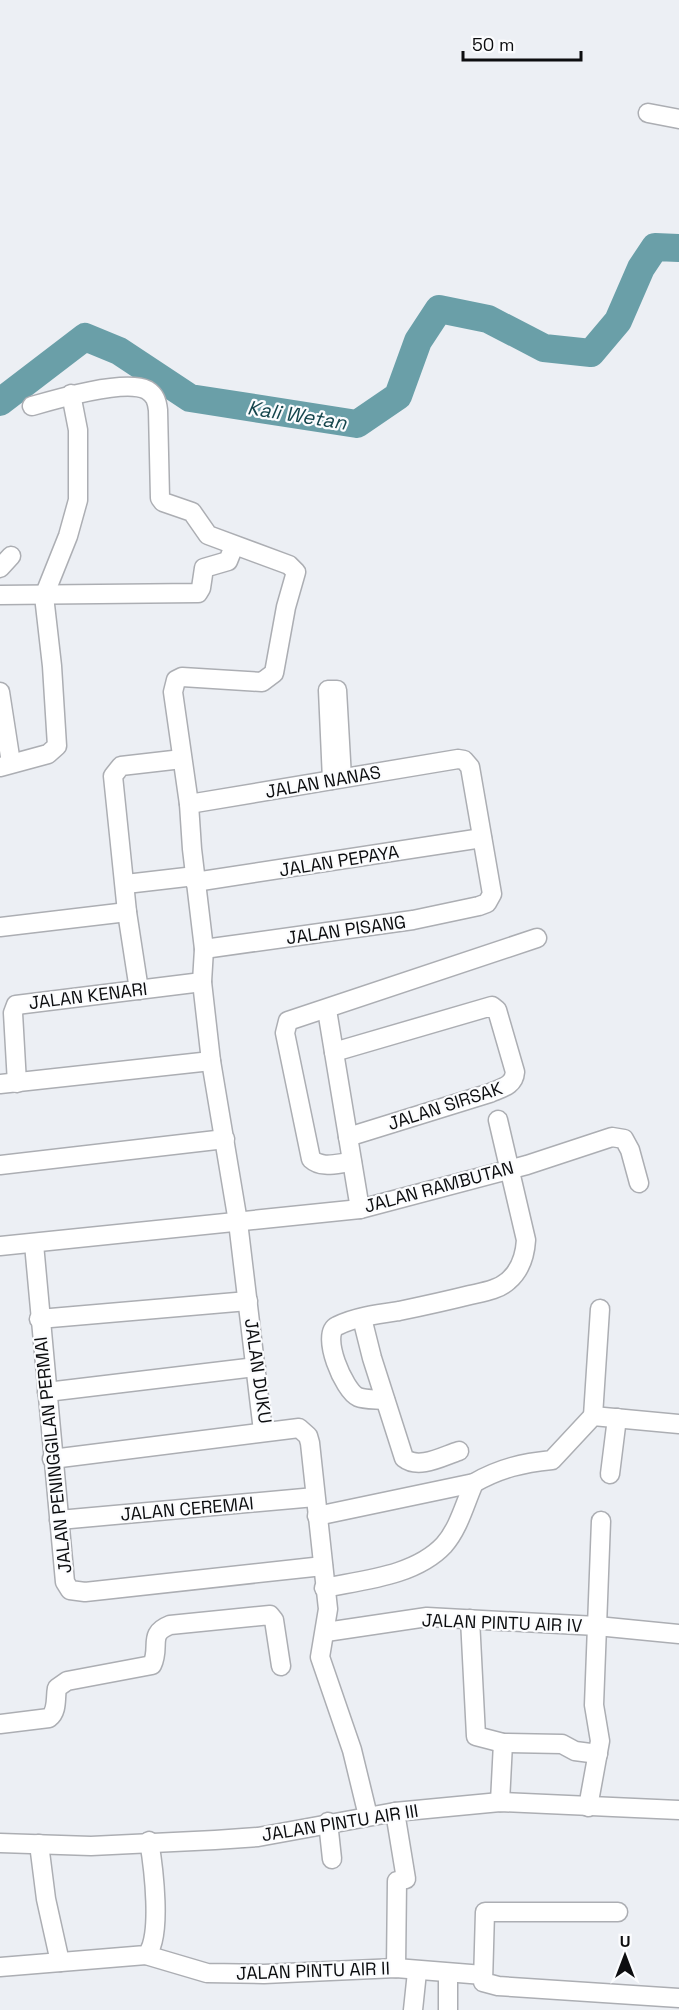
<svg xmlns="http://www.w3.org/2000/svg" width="679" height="2010" font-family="'Space Grotesk',sans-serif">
	<rect width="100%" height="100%" fill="#eceff4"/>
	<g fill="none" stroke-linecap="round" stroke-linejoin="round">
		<polyline stroke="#6a9fa8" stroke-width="28" points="0,402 85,337 119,351 190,398 357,424 398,396 418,341 439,309 488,319 544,348 591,353 618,321 641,268 655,247 679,248"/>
		<defs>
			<g id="minor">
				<polyline points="648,113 679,119"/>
				<path d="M32 406C56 399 125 379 147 390 155 395 157 401 158 410L160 498 163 502 192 512 208 535 289 565 296 572 286 607 274 673 262 682 182 677 176 680 173 692 189 804 192 849 204 949 202 982 211 1061 238 1222 263 1431"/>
				<polyline points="0,568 11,556"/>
				<polyline points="0,595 198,593 201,588 204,568 228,561 234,546"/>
				<polyline points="0,692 11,763"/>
				<polyline points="0,767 48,754 57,746 52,666 44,596 68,536 78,500 78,430 71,394"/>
				<polyline points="332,780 328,690 337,690 342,778"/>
				<polyline points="189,804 458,759 464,760 470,767 492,894 487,903 479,906 413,920 204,949"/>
				<polyline points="195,882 482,838"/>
				<polyline points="126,884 195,876"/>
				<polyline points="0,927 127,912"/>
				<polyline points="139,990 127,912 113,776 121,766 182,759"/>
				<polyline points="327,1010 360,1209"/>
				<path d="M334 1052 492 1006 497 1010 515 1072C514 1086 501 1088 490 1093L348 1137"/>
				<polyline points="17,1083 13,1013 16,1005 202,982"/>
				<polyline points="0,1084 211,1061"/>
				<path d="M352 1162C338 1163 322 1169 311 1159L285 1033 288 1021 537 938"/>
				<polyline points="0,1165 225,1139"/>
				<polyline points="34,1244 65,1582 70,1590 85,1592 323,1566"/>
				<polyline points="0,1246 360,1209 527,1165 612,1137 624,1139 630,1150 639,1183"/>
				<path d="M362 1318 372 1358 404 1458C419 1470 443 1456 459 1451"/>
				<polyline points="39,1319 248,1301"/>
				<polyline points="47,1392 256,1367"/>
				<path d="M385 1400C377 1399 365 1400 358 1397 344 1391 320 1334 337 1326 355 1317 378 1314 399 1311 423 1306 446 1301 470 1295 483 1292 498 1290 508 1281 521 1270 525 1256 526 1240L498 1120"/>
				<polyline points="593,1416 600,1309"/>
				<polyline points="52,1459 299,1428 308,1436 310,1443 328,1609 320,1657 352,1750 368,1816"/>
				<polyline points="610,1474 617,1418"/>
				<path d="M317 1516 474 1483C500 1468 523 1463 552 1460L593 1416 679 1424"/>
				<polyline points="59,1520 315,1497"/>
				<path d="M324 1588C363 1580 415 1576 444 1545 459 1528 465 1503 474 1483"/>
				<polyline points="470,1619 476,1736 503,1743 562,1744 575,1751 598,1754"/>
				<polyline points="326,1632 427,1617 597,1626 679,1634"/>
				<path d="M0 1724 49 1718C58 1711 55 1698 57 1688L67 1681 152 1665C161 1646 147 1634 170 1625L270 1615 274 1620 281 1666"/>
				<polyline points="500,1802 503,1743"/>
				<polyline points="588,1807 600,1741 594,1705 601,1521"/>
				<polyline points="395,1812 406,1879 397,1881 396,1968"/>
				<polyline points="328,1822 332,1859"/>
				<polyline points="0,1843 91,1846 215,1840 258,1837 395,1812 500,1802 679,1810"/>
				<polyline points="39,1844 46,1899 60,1962"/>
				<polyline points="618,1912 485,1912 483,1982 498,1986 679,1998"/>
				<polyline points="146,1955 207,1973 264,1974 396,1968 483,1975"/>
				<path d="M0 1967 146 1955C163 1940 153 1864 149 1841"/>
				<polyline points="413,2010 417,1972"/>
				<polyline points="448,2010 448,1973"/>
			</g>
		</defs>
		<use href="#minor" stroke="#acaeb3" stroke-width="21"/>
		<use href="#minor" stroke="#fff" stroke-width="18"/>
	</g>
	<g text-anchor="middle" stroke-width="4.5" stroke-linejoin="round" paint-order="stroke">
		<g font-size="18" fill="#0c0d0f" stroke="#fbfcfe">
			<text transform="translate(323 782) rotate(-10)" y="6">JALAN NANAS</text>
			<text transform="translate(339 861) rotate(-9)" y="6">JALAN PEPAYA</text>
			<text transform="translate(346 930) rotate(-8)" y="6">JALAN PISANG</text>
			<text transform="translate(88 996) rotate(-7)" y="6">JALAN KENARI</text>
			<text transform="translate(445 1106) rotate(-18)" y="6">JALAN SIRSAK</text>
			<text transform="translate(439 1187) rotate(-15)" y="6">JALAN RAMBUTAN</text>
			<text transform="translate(258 1371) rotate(82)" y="6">JALAN DUKU</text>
			<text transform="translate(53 1455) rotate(-96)" y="6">JALAN PENINGGILAN PERMAI</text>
			<text transform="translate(187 1509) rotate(-5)" y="6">JALAN CEREMAI</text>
			<text transform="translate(502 1623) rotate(2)" y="6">JALAN PINTU AIR IV</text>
			<text transform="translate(340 1823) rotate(-9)" y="6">JALAN PINTU AIR III</text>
			<text transform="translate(313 1971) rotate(-2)" y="6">JALAN PINTU AIR II</text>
		</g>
		<g font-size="20" font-style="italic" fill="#15464d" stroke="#fbfcfe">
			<text transform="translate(297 415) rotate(9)" y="7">Kali Wetan</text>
		</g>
	</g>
	<g transform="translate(625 1956)" stroke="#fbfcfe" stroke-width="4.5" paint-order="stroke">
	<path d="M0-4.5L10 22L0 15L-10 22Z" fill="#0c0d0f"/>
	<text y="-9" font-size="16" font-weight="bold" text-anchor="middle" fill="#0c0d0f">U</text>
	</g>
	<path d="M463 51v9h118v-9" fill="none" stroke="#0c0d0f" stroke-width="3"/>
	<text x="472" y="51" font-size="18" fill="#0c0d0f" stroke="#fbfcfe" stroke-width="4.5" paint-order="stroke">50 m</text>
</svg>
